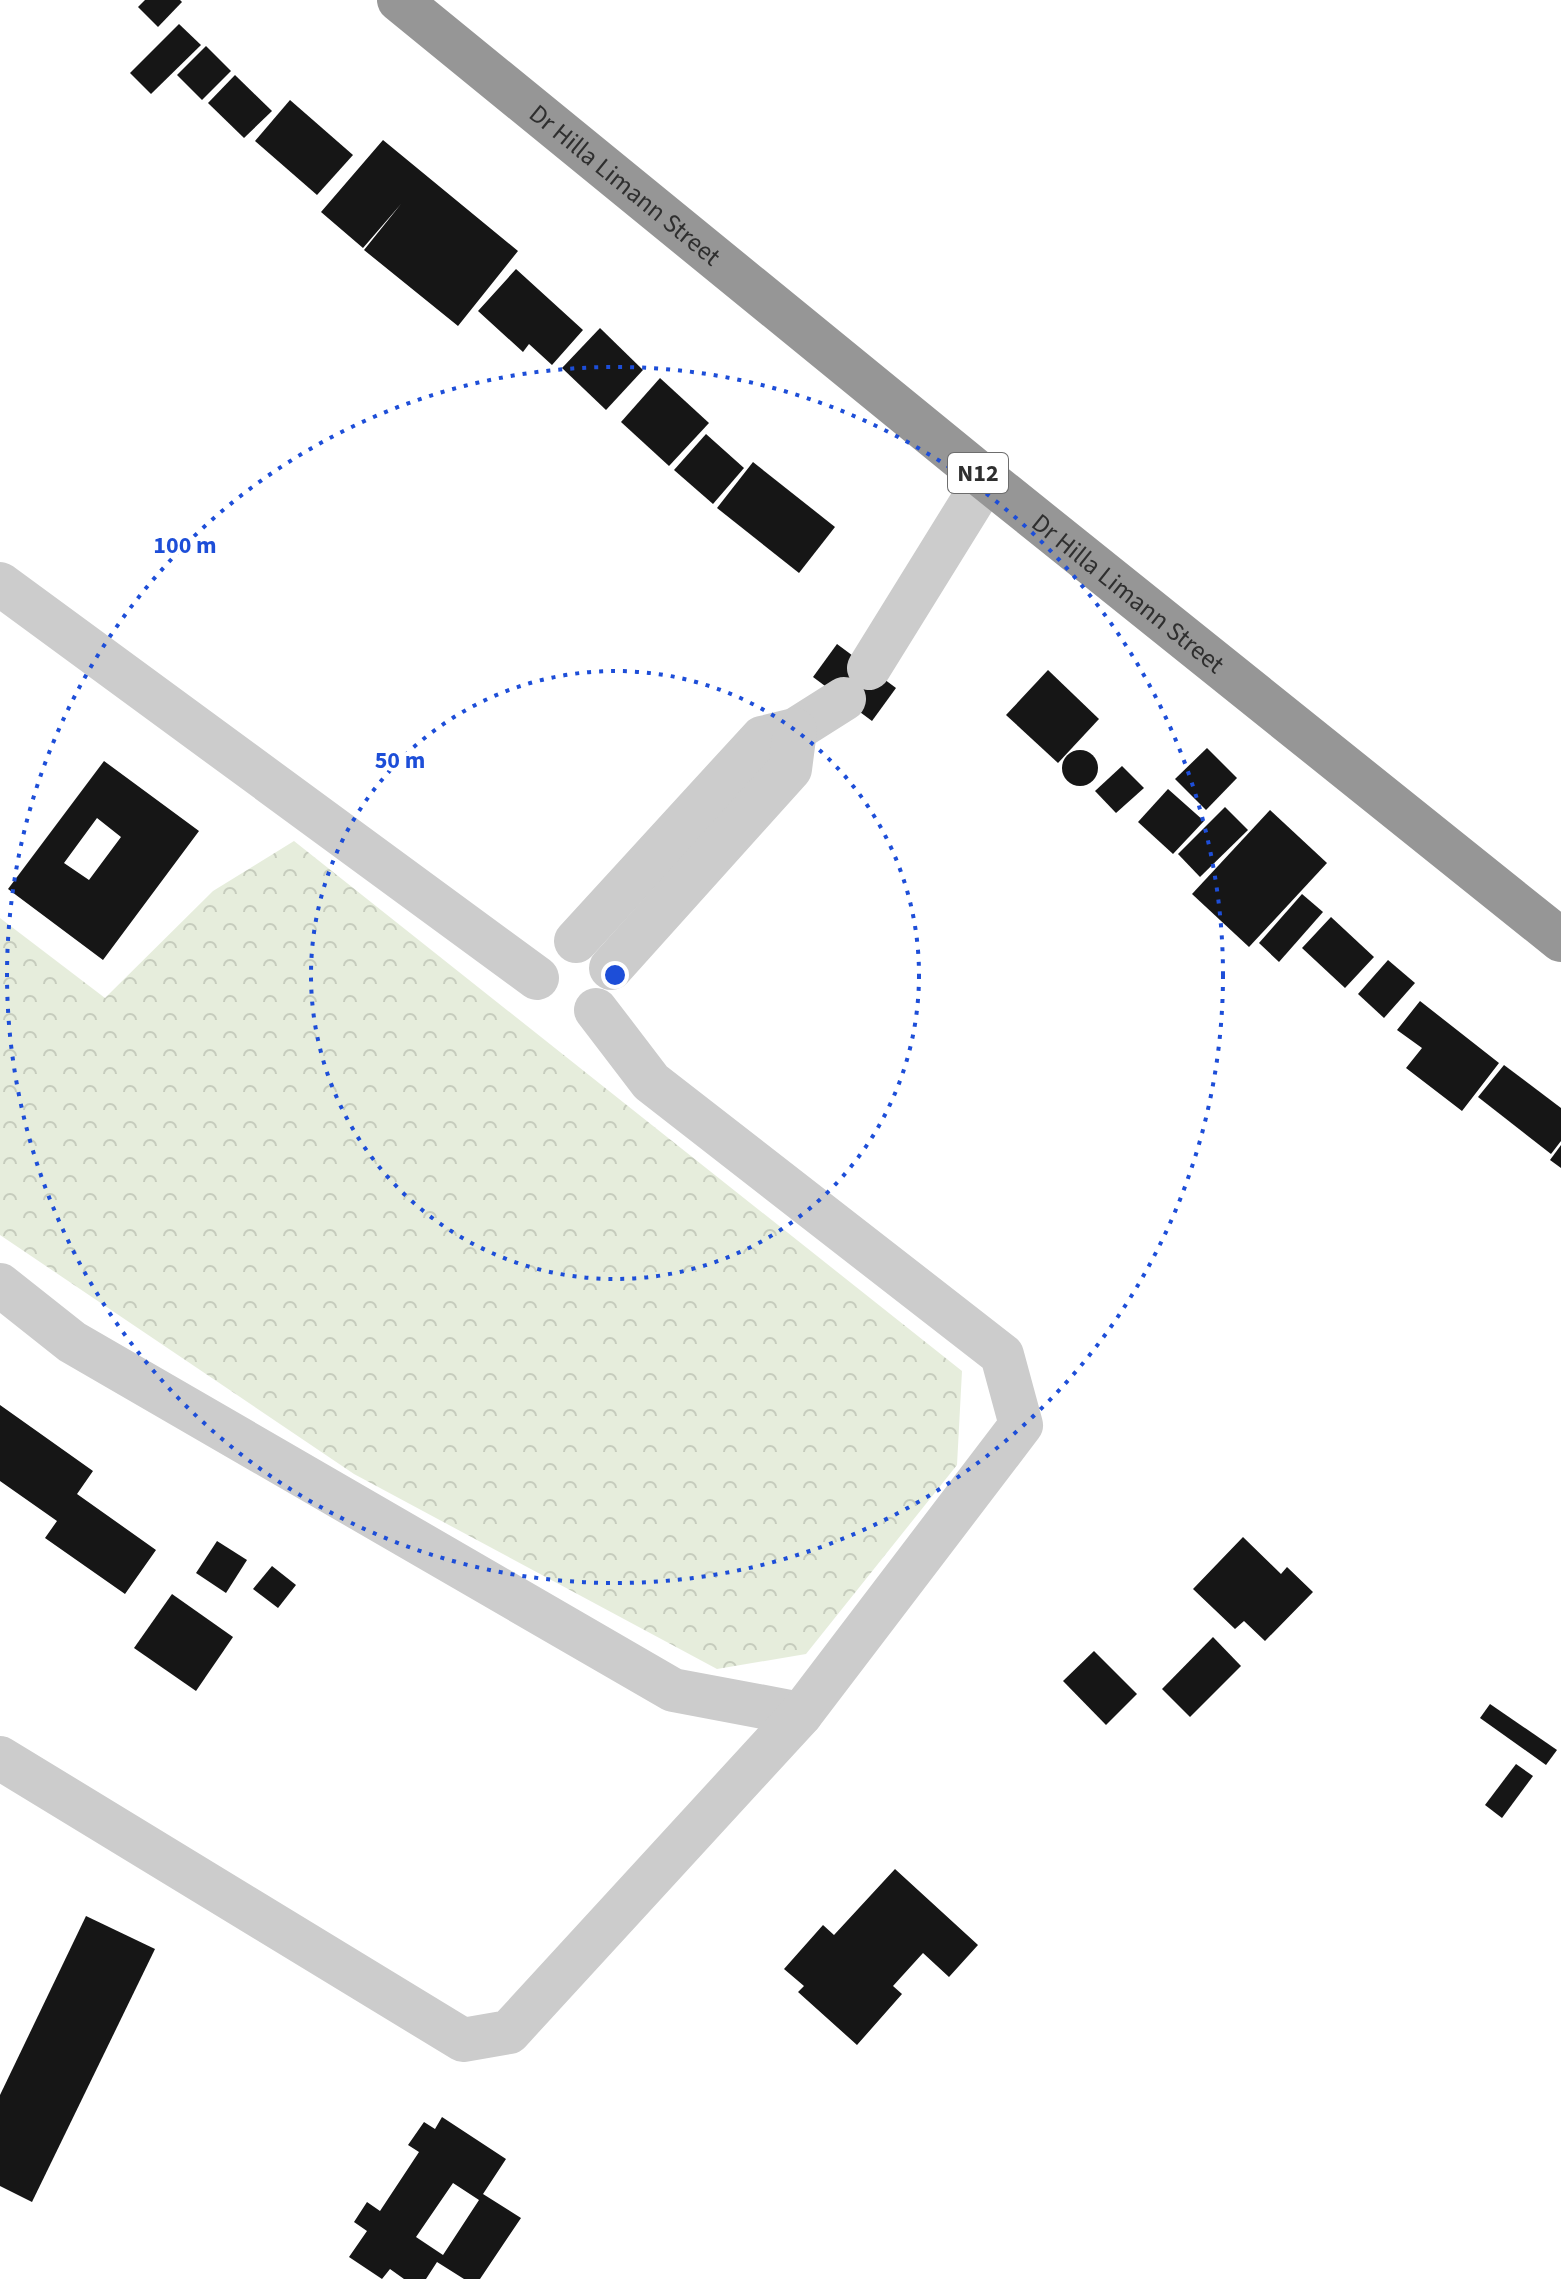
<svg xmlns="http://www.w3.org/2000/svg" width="1561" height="2279" font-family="'Source Sans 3',sans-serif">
	<defs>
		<pattern id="forest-crowns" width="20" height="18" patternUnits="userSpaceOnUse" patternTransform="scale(2)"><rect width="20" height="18" fill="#e6eddc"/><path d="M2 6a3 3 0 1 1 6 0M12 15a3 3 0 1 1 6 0" fill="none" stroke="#c6ccbd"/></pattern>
	</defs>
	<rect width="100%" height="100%" fill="#fff"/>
	<polygon fill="url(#forest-crowns)" points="294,841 962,1371 957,1465 806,1654 717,1669 354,1474 0,1235 0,918 105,998 213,891"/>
	<g fill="#161616" fill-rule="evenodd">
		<polygon points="145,0 180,0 182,2 158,27 138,7"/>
		<polygon points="179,24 201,45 151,94 130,73"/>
		<polygon points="206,46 231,71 202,100 177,75"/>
		<polygon points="235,75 272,111 244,138 208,103"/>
		<polygon points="290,100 353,155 317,195 255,141"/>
		<polygon points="383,140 518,251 458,326 364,250 401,204 363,248 321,212"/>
		<polygon points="516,269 583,330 552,365 529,344 523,352 478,311"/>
		<polygon points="600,328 643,370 606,410 562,368"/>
		<polygon points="660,378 709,423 669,466 621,422"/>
		<polygon points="706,434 744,468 713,504 674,470"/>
		<polygon points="753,462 835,527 799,573 717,508"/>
		<polygon points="837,644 896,688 872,721 813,677"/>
		<polygon points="1048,670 1099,719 1058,763 1006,715"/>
		<polygon points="1207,748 1237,778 1206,810 1175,779"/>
		<circle cx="1080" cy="768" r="18"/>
		<path d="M104 761 199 831 103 960 8 889ZM97 818 121 837 89 880 64 863Z"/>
		<polygon points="1122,766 1144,788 1116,813 1095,791"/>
		<polygon points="1168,789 1204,821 1173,854 1138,822"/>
		<polygon points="1225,807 1248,830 1200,877 1178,854"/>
		<polygon points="1270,810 1327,863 1249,947 1192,894"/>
		<polygon points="1302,894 1323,912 1279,962 1259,943"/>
		<polygon points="1331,917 1374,957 1345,988 1302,948"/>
		<polygon points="1388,960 1415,983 1384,1018 1358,994"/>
		<polygon points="1420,1001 1499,1063 1462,1111 1406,1068 1422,1048 1397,1030"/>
		<polygon points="1504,1065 1561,1108 1561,1141 1551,1154 1478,1097"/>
		<polygon points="1561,1145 1561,1168 1550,1160"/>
		<polygon points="0,1405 93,1471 77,1494 156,1550 125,1594 45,1538 57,1521 0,1481"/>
		<polygon points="1243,1537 1281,1574 1287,1567 1313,1592 1265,1641 1244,1621 1235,1629 1193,1589"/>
		<polygon points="217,1541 247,1560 226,1593 196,1573"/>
		<polygon points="272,1566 296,1585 278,1608 253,1589"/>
		<polygon points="172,1594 233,1637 196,1691 134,1648"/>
		<polygon points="1213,1637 1241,1666 1190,1717 1162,1689"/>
		<polygon points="1094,1651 1137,1694 1106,1725 1063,1681"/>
		<polygon points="1490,1704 1557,1750 1546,1765 1480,1718"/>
		<polygon points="1516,1764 1533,1776 1502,1818 1485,1805"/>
		<polygon points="895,1869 978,1945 949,1977 923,1953 893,1986 902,1994 857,2045 798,1992 804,1986 784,1969 823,1925 834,1935"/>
		<polygon points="86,1916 155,1949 32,2202 0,2186 0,2095"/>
		<path d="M442 2117 506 2159 483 2194 521 2218 480 2279H464L437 2262 426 2279H404L390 2269 382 2279 349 2257 367 2231 354 2222 367 2202 380 2211 419 2152 408 2145 424 2122 435 2129ZM453 2183 479 2200 443 2255 416 2237Z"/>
	</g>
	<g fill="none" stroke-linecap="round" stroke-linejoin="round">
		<g stroke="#ccc" stroke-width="44">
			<polyline points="0,584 537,978"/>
			<polyline points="869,668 986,479"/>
			<polyline points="576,941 762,738 795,730 844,699"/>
			<polyline points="611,968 790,769 795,730"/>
			<polyline points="0,1285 72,1342 673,1690 801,1714"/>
			<polyline points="0,1758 463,2040 509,2032 801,1714 1021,1425 1002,1355 651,1082 596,1010"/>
		</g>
		<path stroke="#969696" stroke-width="44" id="s1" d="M399 0 986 479 1561 940"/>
	</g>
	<g fill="none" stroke="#1d4ed8" stroke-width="4" stroke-dasharray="4 8">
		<circle cx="615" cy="975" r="304"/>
		<circle cx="615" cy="975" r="608"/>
	</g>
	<g text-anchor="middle" stroke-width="8" stroke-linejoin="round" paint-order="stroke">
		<rect fill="#fff" stroke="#6d6d6d" stroke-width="2" x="948" y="453" width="60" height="40" rx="6"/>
		<g font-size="24" font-weight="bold" fill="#2f2f2f">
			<text x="978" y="481">N12</text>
		</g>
		<g font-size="26" fill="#2f2f2f" stroke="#fff">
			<text dy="9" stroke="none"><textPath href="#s1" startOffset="292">Dr Hilla Limann Street</textPath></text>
			<text dy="9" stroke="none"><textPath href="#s1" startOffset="940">Dr Hilla Limann Street</textPath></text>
		</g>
	</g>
	<circle cx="615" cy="975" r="12" fill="#1d4ed8" stroke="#fff" stroke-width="4"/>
	<g font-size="24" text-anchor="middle" font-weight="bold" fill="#1d4ed8" stroke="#fff" stroke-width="8" stroke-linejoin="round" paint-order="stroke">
		<text x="185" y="553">100 m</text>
		<text x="400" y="768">50 m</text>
	</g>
</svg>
